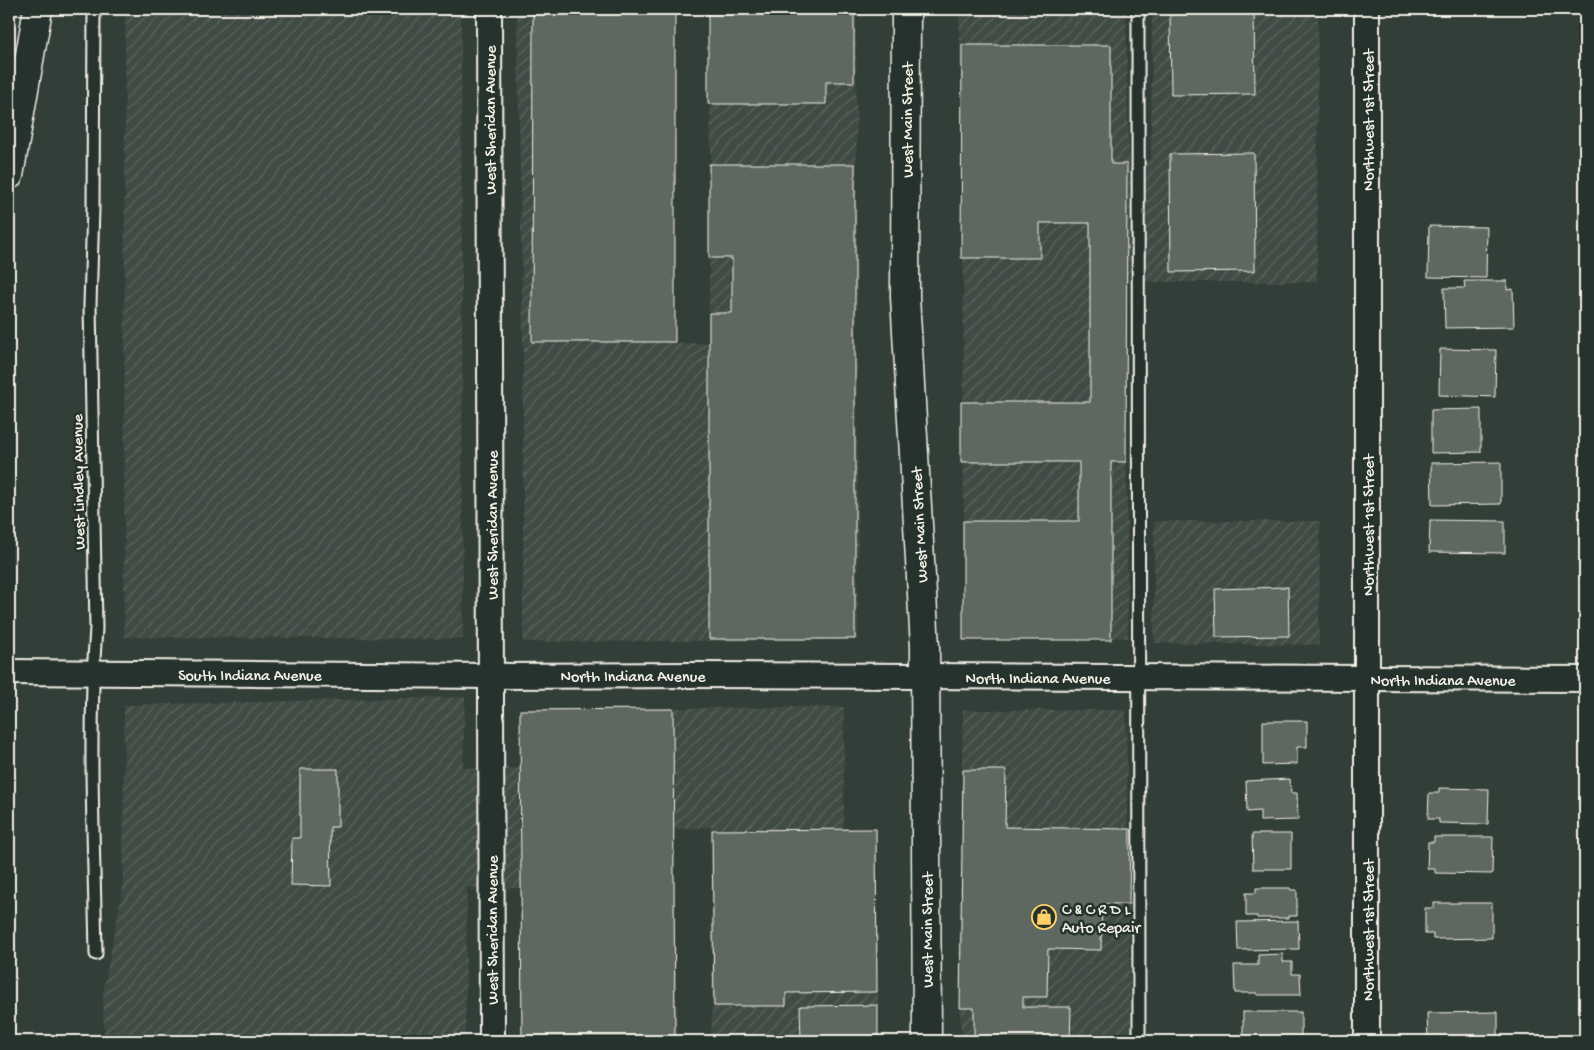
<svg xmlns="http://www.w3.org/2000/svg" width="1594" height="1050" font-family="'Gochi Hand',sans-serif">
	<defs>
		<pattern id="industrial-furrows" width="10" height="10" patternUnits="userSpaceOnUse" patternTransform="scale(1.25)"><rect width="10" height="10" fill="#404b44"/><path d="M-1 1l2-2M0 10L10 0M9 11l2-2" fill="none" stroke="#5c655f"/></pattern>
	</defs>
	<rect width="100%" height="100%" fill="#323e38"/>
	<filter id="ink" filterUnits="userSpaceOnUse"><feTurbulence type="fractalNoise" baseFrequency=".02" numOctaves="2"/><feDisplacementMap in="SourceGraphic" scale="10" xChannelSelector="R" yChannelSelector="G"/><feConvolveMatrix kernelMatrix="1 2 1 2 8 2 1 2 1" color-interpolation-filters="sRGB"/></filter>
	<g filter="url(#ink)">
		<polygon fill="#404b44" points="1581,462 1585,462 1585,646 1584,646"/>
		<g fill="url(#industrial-furrows)">
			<polygon points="125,9 461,9 463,639 124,637"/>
			<polygon points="517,9 675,9 675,343 708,343 711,158 708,9 856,9 858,640 523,642 523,344"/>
			<polygon points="959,9 1126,9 1129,161 1151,159 1152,9 1318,9 1317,282 1125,282 1128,638 964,635 963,159"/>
			<polygon points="1581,9 1585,9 1585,116"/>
			<polygon points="1154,521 1320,521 1319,645 1154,643"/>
			<polygon points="465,697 463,768 521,768 519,709 844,707 844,828 877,829 878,1006 877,1041 711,1041 712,1004 711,827 674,829 677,1041 521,1041 520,888 467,888 465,1041 104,1041 103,992 123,887 124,705"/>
			<polygon points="963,710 1126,710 1131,1041 961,1041 959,947"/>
		</g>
		<g fill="#5f6861" stroke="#f4f1e8">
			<polygon points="533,9 675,9 675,342 532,342"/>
			<polygon points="708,9 824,9 824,11 854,11 854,82 826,82 826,104 708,104"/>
			<polygon points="1170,9 1254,9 1255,94 1171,95"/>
			<polygon points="962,45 1111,45 1111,164 1127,164 1126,462 1111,462 1111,640 963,640 963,521 1079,521 1079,462 961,462 961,402 1090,402 1090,223 1040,223 1040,258 961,258"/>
			<polygon points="1254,153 1255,271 1171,272 1170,154"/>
			<polygon points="709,164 855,164 855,639 709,639 709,313 732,313 732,258 709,258"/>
			<polygon points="1429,226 1487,227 1486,278 1428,277"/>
			<polygon points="1464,281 1507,281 1507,290 1513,289 1514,327 1445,328 1444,288 1465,288"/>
			<polygon points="1440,349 1496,350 1495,397 1439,395"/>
			<polygon points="1481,409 1481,452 1431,453 1431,410"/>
			<polygon points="1501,462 1501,504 1432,505 1431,463"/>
			<polygon points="1430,520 1505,521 1505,553 1429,552"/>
			<polygon points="1288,587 1289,636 1216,637 1215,589"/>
			<polygon points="673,709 675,1041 522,1041 520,710"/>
			<polygon points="1263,721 1307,721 1307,747 1297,747 1297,764 1263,765"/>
			<polygon points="300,769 338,769 338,827 330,827 331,886 291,885 292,838 300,838"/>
			<polygon points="963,770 1006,770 1005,827 1130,829 1129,904 1102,904 1101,950 1048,949 1047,997 1023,997 1023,1007 1071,1007 1070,1041 974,1041 974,1008 960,1008"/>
			<polygon points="1290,779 1291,793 1297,793 1298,820 1260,821 1260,811 1247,812 1246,781"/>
			<polygon points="1439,788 1489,789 1488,824 1439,823 1439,819 1428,819 1429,793 1439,793"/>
			<polygon points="876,829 877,992 786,993 786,1006 714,1006 712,830"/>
			<polygon points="1252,834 1291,834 1291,869 1253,869"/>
			<polygon points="1434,837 1493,837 1492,874 1435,873 1435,869 1427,869 1428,842 1434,842"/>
			<polygon points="1256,888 1290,888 1291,890 1297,890 1297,916 1289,916 1289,918 1257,918 1257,916 1246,916 1246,893 1256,893"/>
			<polygon points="1434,903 1492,903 1492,938 1433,939 1433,934 1425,934 1425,908 1434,908"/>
			<polygon points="1298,921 1299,949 1238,950 1237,922"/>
			<polygon points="1283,954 1283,962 1292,962 1292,974 1300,974 1301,995 1257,995 1257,993 1235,993 1234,965 1258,965 1258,955"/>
			<polygon points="878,1005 878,1041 801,1041 800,1006"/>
			<rect x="1243" y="1012" width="58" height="29"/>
			<polygon points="1498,1012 1498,1041 1428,1041 1427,1013"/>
		</g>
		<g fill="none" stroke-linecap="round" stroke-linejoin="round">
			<defs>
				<g id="service">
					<path d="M94 9 93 208 90 305 96 628C88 736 94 845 96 954"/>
					<polyline points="1138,9 1139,1041"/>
				</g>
				<g id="minor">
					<polyline points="489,9 492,1041"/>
					<polyline points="1367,9 1367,1041"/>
					<polyline points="9,672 491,676 689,675 1585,679"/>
				</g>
				<polyline id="secondary" points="906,9 905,297 925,647 927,1041"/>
				<polyline id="primary" points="9,175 38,9"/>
			</defs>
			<use href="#service" stroke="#f4f1e8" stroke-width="15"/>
			<use href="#minor" stroke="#f4f1e8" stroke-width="28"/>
			<use href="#secondary" stroke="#f4f1e8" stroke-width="31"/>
			<use href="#primary" stroke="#f4f1e8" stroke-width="31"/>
			<use href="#service" stroke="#26332d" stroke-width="11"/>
			<use href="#minor" stroke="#26332d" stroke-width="24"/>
			<use href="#secondary" stroke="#26332d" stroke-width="28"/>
			<use href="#primary" stroke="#26332d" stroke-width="28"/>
		</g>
	</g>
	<defs>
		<symbol id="shop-ring" viewBox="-11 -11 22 22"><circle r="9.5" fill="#26332d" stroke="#ffd166" stroke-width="1.5"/><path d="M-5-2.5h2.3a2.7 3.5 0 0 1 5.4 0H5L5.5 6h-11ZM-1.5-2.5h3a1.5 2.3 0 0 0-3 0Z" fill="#ffd166"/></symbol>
	</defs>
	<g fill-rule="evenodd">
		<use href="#shop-ring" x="1030" y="903" width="28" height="28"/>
	</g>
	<g text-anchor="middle" stroke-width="5" stroke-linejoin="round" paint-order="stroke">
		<g font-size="16" fill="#f4f1e8" stroke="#26332d">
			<text transform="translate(489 120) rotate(-90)" y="6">West Sheridan Avenue</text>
			<text transform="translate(906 120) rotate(-90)" y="6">West Main Street</text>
			<text transform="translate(1367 120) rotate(-90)" y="6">Northwest 1st Street</text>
			<text transform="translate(77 482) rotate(-91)" y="6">West Lindley Avenue</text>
			<text transform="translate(491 525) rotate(-90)" y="6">West Sheridan Avenue</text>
			<text transform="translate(918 525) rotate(-93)" y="6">West Main Street</text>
			<text transform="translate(1367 525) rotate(-90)" y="6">Northwest 1st Street</text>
			<text x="250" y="680">South Indiana Avenue</text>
			<text x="633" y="681">North Indiana Avenue</text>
			<text x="1038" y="683">North Indiana Avenue</text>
			<text x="1443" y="685">North Indiana Avenue</text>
			<text transform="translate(491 930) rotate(-90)" y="6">West Sheridan Avenue</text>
			<text transform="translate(926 930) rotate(-90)" y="6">West Main Street</text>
			<text transform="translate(1367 930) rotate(-90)" y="6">Northwest 1st Street</text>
		</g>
		<g font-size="16" fill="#f4f1e8" stroke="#26332d" text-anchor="start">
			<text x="1062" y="914">C &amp; C R D L<tspan x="1062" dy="18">Auto Repair</tspan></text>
		</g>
	</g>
	<rect width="1594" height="1050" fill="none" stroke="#26332d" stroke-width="30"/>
	<rect x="15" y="15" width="1564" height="1020" fill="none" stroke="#f4f1e8" stroke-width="2" filter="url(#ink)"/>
</svg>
